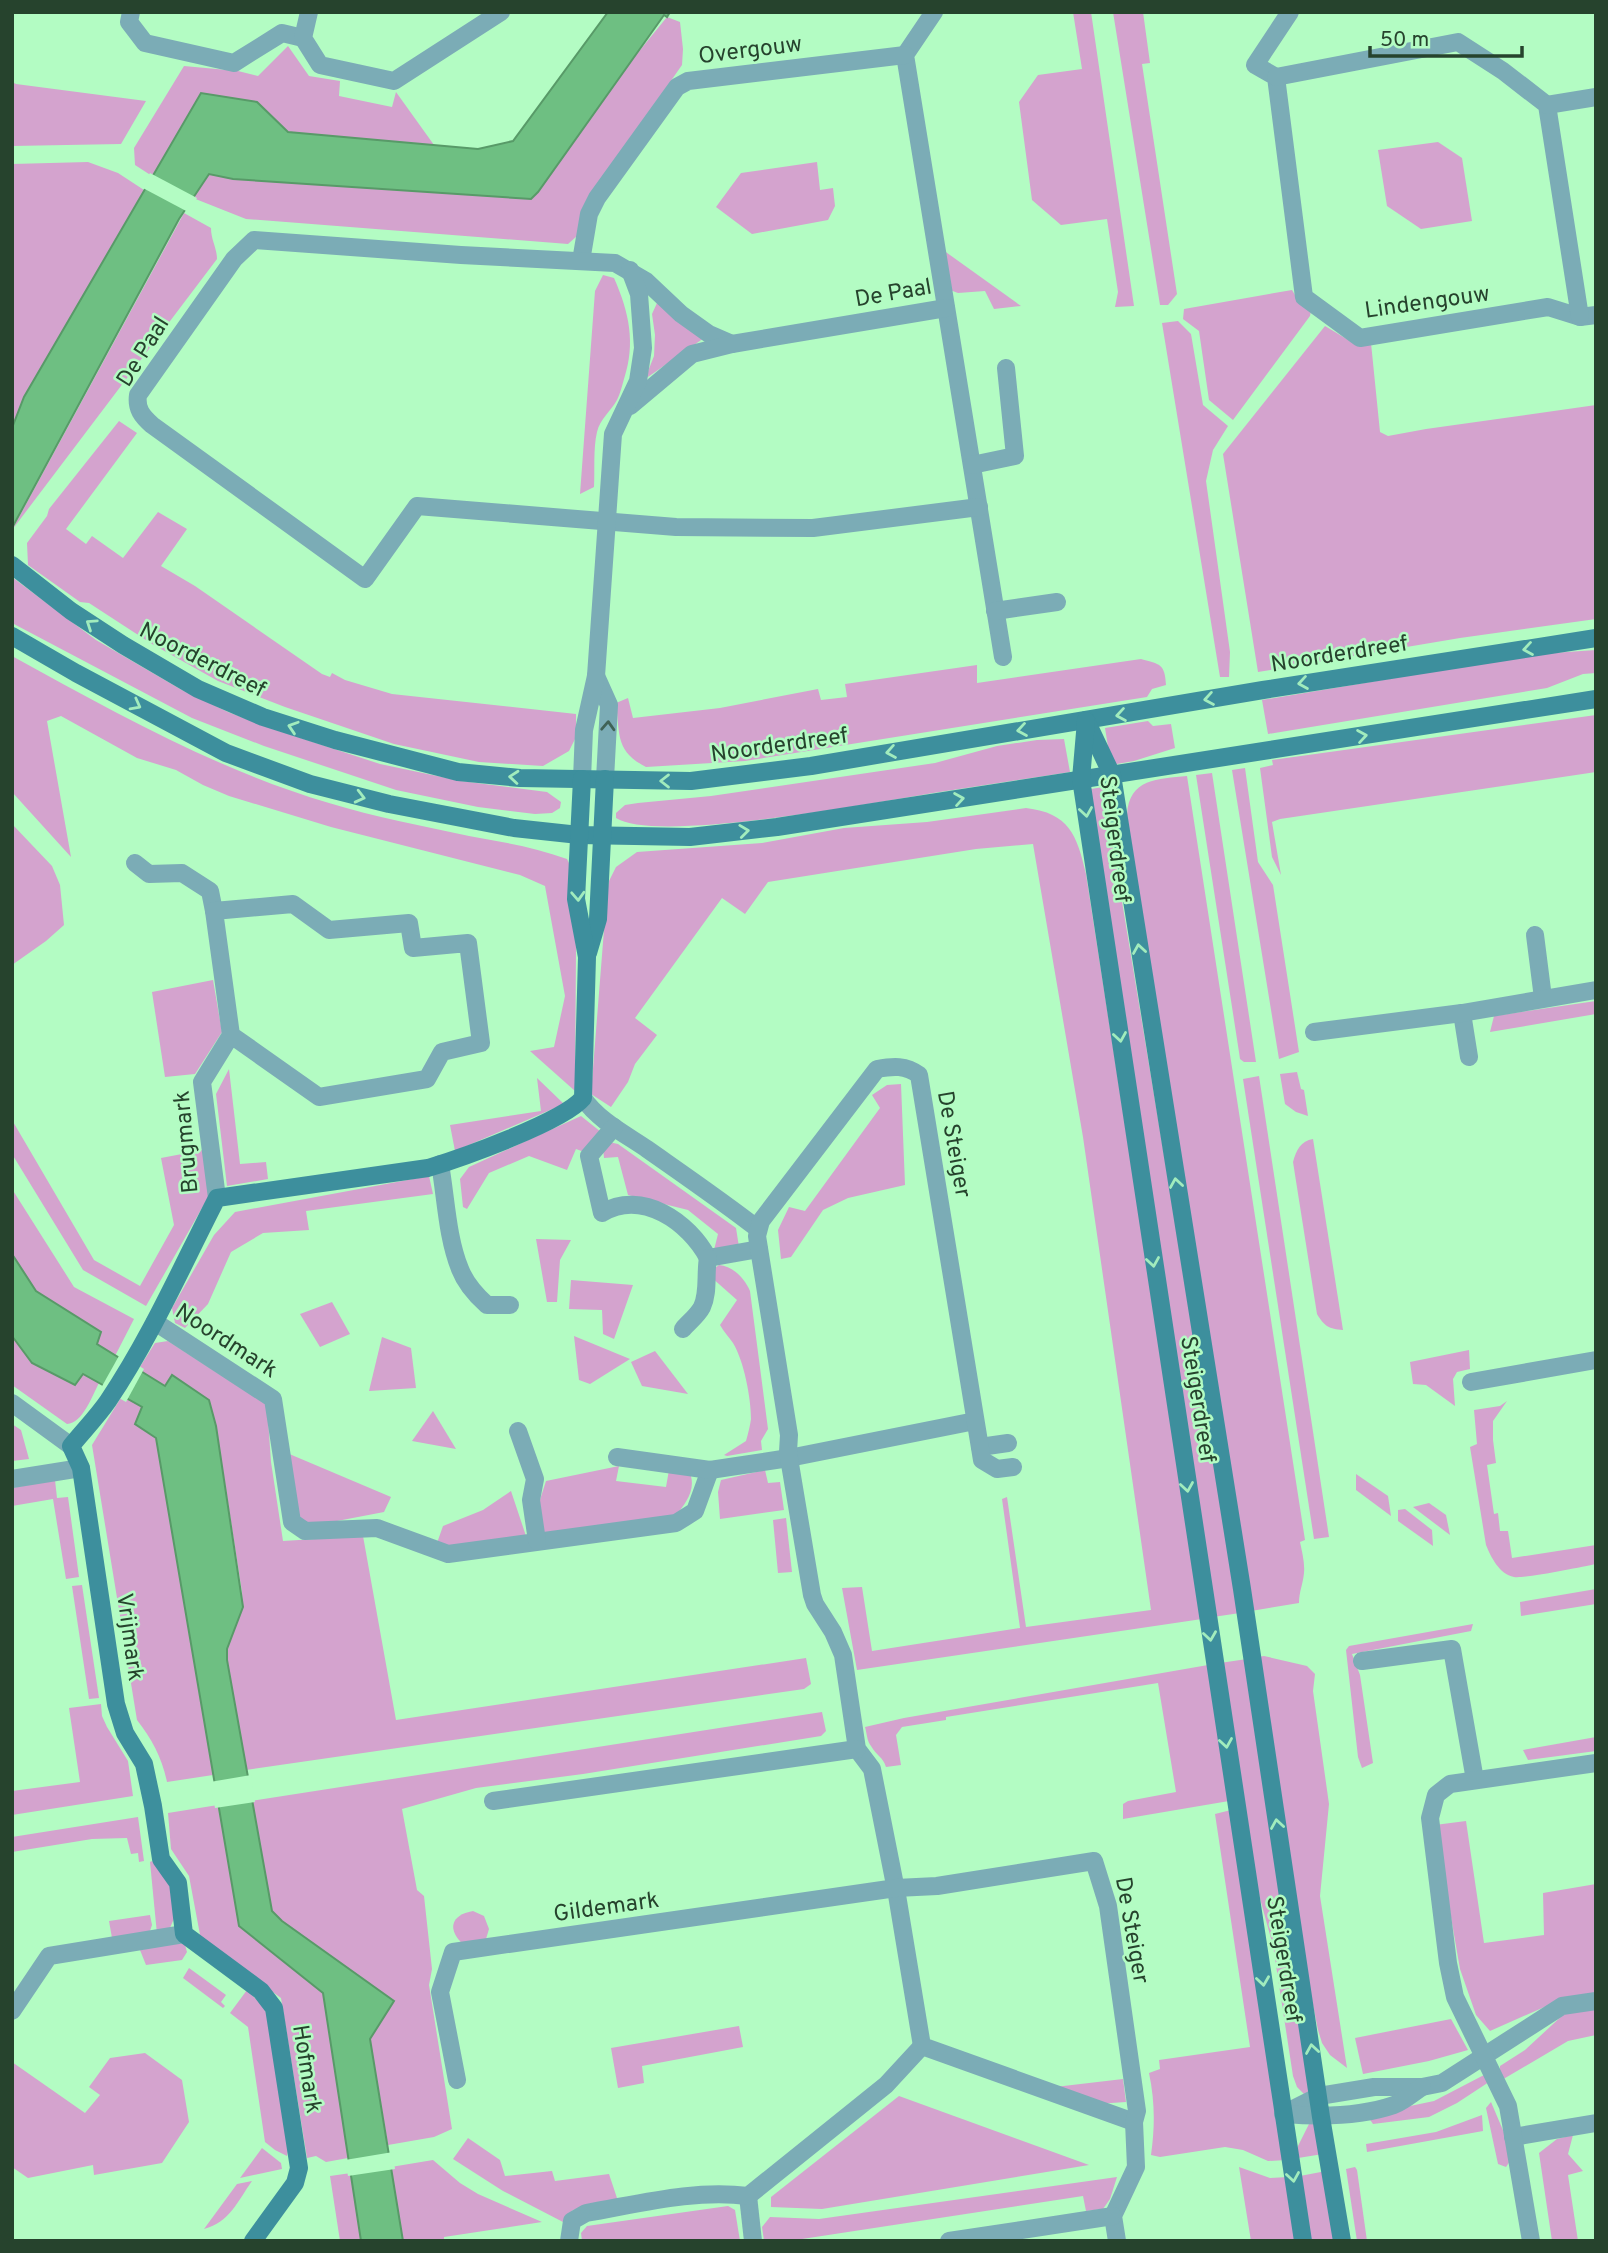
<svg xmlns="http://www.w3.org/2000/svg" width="1608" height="2253" font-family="Overpass,sans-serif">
	<rect width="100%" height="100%" fill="#b3fcc3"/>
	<g fill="#d4a3ce">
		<polygon points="1073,12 1091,12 1134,306 1115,307 1118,292 1107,219 1061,225 1032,200 1019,102 1038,75 1082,69"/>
		<polygon points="1113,12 1143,12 1150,63 1142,64 1177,294 1168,305 1160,305"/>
		<polygon points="667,17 680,22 683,49 682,65 591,195 577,236 568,244 246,219 193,198 209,174 233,179 531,199 538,192 627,66"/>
		<polygon points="288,46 309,76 340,81 339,96 392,107 396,92 434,145 288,132 257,102 202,93 152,176 135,165 134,148 184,66 238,71 258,76"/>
		<polygon points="12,82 16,84 146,101 121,144 12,146"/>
		<polygon points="1438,142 1462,158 1472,221 1421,229 1387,206 1378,150"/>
		<polygon points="88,162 118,173 144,190 24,397 12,428 12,164"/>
		<polygon points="817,162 820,190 833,188 835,206 828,220 752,234 716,207 741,173"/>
		<path d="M184 213 211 228C211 240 217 248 217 259L12 530Z"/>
		<polygon points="943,250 1021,306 994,309 985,291 958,293 950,290"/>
		<path d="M603 275 614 278C629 312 636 343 624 379 622 386 620 394 617 400 611 411 600 419 597 432 593 449 595 470 594 487L580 494 595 291Z"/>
		<polygon points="1292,290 1301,305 1311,311 1310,316 1233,420 1209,400 1199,331 1183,319 1184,309"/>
		<polygon points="657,303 704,338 645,379 654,356 655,335 652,314"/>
		<polygon points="1178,321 1191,334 1203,405 1228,426 1213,450 1206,481 1230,652 1229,677 1220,677 1162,323"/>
		<polygon points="1325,326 1355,344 1371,343 1380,432 1388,436 1426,429 1596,405 1596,619 1460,638 1258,672 1223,454"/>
		<polygon points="119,421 137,433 66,529 86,544 92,536 123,558 158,512 187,529 161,566 195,586 322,674 330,677 332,673 345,680 392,694 576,714 576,737 569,751 543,766 479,762 394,744 285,707 218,681 152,644 89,603 80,602 28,565 27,543 47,516 49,509"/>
		<polygon points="12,577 96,640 182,690 228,712 267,727 380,764 461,781 547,792 561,802 560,808 552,813 535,814 478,807 396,790 264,746 192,718 12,623"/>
		<polygon points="1596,650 1596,673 1583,674 1547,688 1268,734 1262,700 1538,654"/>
		<path d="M12 656C114 712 217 770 329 803 375 817 422 826 469 836 502 842 535 847 567 859L574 873 576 949 575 1091 530 1051 554 1047 565 996 545 886 520 875 331 827 229 796 203 785 176 770 137 758 61 716 47 721 71 857 12 792Z"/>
		<path d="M1141 659C1160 664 1165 664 1166 685L1152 689 1147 697 745 761 646 767C615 751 620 734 616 703L628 698 633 718 720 708 818 689 821 700 847 697 845 684 977 665V683Z"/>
		<polygon points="1596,715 1596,772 1280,819 1272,822 1281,875 1272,857 1260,768 1273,765 1272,760"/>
		<polygon points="1148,721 1153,726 1171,724 1175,748 1134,761 1111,765 1105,728"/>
		<path d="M1064 739 1070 772C1024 779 979 786 933 793 878 802 656 844 616 818V813L625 805 638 803 711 796 935 763 997 746 1037 740Z"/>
		<polygon points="1245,768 1258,862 1273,885 1299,1052 1279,1059 1232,770"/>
		<polygon points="1212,773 1256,1062 1244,1062 1240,1059 1239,1052 1196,775"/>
		<path d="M1187 776 1305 1540 1300 1542C1302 1552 1305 1563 1304 1573 1303 1584 1299 1592 1299 1603L1251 1611 1127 815C1129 778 1158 779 1187 776Z"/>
		<polygon points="1103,787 1240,1613 1213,1617 1085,790"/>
		<path d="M1026 808C1069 813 1077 835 1086 874L1202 1619 857 1670 842 1588 862 1587 872 1651 1020 1628 1002 1499 1007 1497 1026 1627 1151 1610 1083 1137 1033 844 976 849 768 882 745 914 722 898 635 1018 657 1035 635 1064 628 1082 611 1107 591 1094 607 892 609 881 616 867 637 852 762 843 844 828 927 822Z"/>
		<polygon points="12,824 52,866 60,885 64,925 46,941 12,965"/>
		<polygon points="213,980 222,1032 195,1074 165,1077 152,992"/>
		<polygon points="1596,1001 1596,1014 1490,1032 1494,1016"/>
		<polygon points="229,1069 240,1164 266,1162 268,1179 227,1186 216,1094"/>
		<polygon points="1297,1072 1301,1089 1304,1090 1308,1116 1296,1112 1285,1104 1280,1074"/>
		<polygon points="1259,1076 1329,1537 1314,1539 1243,1079"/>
		<polygon points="537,1078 564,1104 455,1151 450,1125 541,1111"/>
		<polygon points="901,1084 905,1185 848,1198 823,1210 791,1257 781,1259 778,1230 789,1207 805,1211 880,1108 872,1095 887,1085"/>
		<polygon points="581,1116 601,1132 587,1153 576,1149 567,1170 529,1156 489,1173 467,1209 463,1207 460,1179 469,1167"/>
		<polygon points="12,1120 94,1260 140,1286 174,1225 161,1158 203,1150 210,1194 146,1306 83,1270 12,1154"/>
		<path d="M1313 1139 1343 1330C1329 1329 1324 1326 1317 1314L1293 1162C1296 1150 1301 1141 1313 1139Z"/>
		<polygon points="609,1142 618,1144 736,1228 739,1247 714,1250 718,1234 688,1210 628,1195 618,1157 604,1158 603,1148"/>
		<polygon points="429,1176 433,1194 306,1211 309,1230 263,1233 231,1252 208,1304 185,1328 175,1323 172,1308 214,1235 235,1212"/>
		<polygon points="12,1189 74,1287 134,1319 115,1356 96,1344 101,1332 36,1291 12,1254"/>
		<polygon points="536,1239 571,1240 560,1260 557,1302 547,1302"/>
		<path d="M719 1265C733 1266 745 1279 750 1291L768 1429 761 1441 762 1450 727 1456 724 1455 746 1441C748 1434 750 1426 751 1419 751 1398 744 1361 733 1343 729 1337 724 1332 720 1325L737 1300 711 1277V1271Z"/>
		<polygon points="571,1280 633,1285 614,1339 603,1334 602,1310 569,1309"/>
		<polygon points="332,1302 350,1334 320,1347 300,1314"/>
		<path d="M12 1336 32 1363 75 1385 83 1374 99 1383C92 1396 83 1423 67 1424L12 1385Z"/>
		<polygon points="574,1336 630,1359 590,1384 579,1380"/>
		<polygon points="382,1337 411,1348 416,1388 369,1391"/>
		<path d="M168 1341 267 1405 271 1462 283 1541 363 1536 396 1720 806 1658 811 1684 804 1689 246 1770 227 1660C227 1634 244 1620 242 1592L216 1426 209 1400 171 1375 166 1386 138 1370 155 1343Z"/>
		<polygon points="1469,1350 1470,1369 1457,1372 1453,1379 1455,1406 1426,1385 1413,1384 1410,1362"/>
		<polygon points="655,1351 688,1394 642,1386 631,1362"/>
		<path d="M122 1396 142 1407 136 1424 156 1438 213 1775 167 1782C162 1758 152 1739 137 1720L92 1445Z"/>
		<path d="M1507 1401 1493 1421V1440L1496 1463 1487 1465 1494 1514 1498 1513 1500 1531H1508L1512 1558 1596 1545V1564C1581 1567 1524 1579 1514 1577 1499 1574 1491 1557 1486 1545L1470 1447 1477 1444 1474 1410 1500 1406Z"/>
		<polygon points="433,1411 456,1449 412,1441"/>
		<polygon points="12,1424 21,1430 29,1459 12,1461"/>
		<polygon points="287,1453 391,1497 384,1512 311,1526 298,1519"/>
		<path d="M619 1466 616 1481 666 1487 669 1470 691 1476C695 1492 685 1503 676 1516L548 1535 538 1533V1506L546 1481Z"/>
		<polygon points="765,1470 768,1483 780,1482 784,1510 720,1519 718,1492 721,1480"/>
		<polygon points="1356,1474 1388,1496 1391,1516 1356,1490"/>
		<polygon points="55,1480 57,1498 68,1497 79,1577 66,1579 53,1499 12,1506 12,1488"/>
		<polygon points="511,1491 526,1536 450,1549 437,1543 443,1526 483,1510"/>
		<polygon points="1429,1503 1446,1515 1450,1535 1413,1507"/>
		<polygon points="1405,1509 1432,1530 1433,1546 1398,1521 1398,1510"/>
		<polygon points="786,1518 792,1572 778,1573 773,1520"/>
		<polygon points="82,1585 99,1698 89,1699 72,1586"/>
		<polygon points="1596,1589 1596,1604 1521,1616 1520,1602"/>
		<polygon points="1473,1624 1471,1631 1352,1654 1360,1675 1373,1763 1362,1768 1358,1757 1346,1650 1349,1646"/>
		<polygon points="1264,1656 1307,1666 1315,1674 1313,1691 1329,1804 1320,1896 1347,2068 1330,2055 1322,2043 1318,2030 1305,1965 1258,1657"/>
		<polygon points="1247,1659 1313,2090 1304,2094 1297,2087 1293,2076 1273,1946 1253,1873 1220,1663"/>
		<path d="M1208 1665 1229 1801 1123 1819V1804L1128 1801 1176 1792 1158 1683 946 1717V1720L902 1727 896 1735 901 1765 886 1767C883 1757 876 1755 871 1746 867 1741 867 1734 865 1727L904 1718Z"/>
		<polygon points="101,1704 102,1716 107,1727 128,1761 133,1796 12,1815 12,1791 80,1782 69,1708"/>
		<polygon points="822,1712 826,1731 821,1736 583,1774 476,1788 402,1809 417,1890 424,1896 432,1969 429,1985 452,2129 434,2137 388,2145 370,2039 282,1921 272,1911 251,1801"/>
		<polygon points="1596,1737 1596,1751 1528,1760 1523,1750"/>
		<polygon points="218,1805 239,1926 323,1993 348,2158 326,2162 316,2156 307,2158 281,1998 201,1940 189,1876 171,1849 168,1813"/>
		<path d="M1231 1810 1286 2160 1268 2161 1243 2150 1225 2147 1160 2157 1151 2155C1155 2127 1155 2101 1149 2073L1160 2069 1159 2060 1250 2047 1215 1814Z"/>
		<polygon points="138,1817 144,1861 139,1862 138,1853 131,1854 127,1838 92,1839 12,1852 12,1837"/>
		<polygon points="1466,1821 1484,1943 1544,1935 1543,1893 1596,1884 1596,1993 1558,2001 1490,2031 1476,2015 1460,1969 1435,1825"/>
		<polygon points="152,1861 169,1881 175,1916 170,1928 157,1934 150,1862"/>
		<path d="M473 1911 484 1916 489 1929 486 1939 464 1945C447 1930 450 1915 473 1911Z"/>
		<polygon points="150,1915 152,1925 150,1931 112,1938 109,1921"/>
		<polygon points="178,1942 185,1945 187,1952 182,1960 146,1965 140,1950"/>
		<polygon points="189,1968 226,1995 221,2002 225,2006 223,2008 183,1978"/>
		<polygon points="247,1990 262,2005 268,2016 288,2151 287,2156 275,2150 265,2142 248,2027 230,2013"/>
		<polygon points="1596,2007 1596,2035 1568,2041 1500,2081 1500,2066 1525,2050 1565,2013"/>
		<polygon points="1451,2019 1468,2050 1429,2061 1363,2074 1355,2038"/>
		<polygon points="739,2026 743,2047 642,2066 644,2083 618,2088 611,2048"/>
		<polygon points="145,2053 182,2080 189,2122 162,2163 94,2175 93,2165 28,2178 12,2167 12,2062 85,2113 100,2095 89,2087 110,2058"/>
		<polygon points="1484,2075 1489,2082 1457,2103 1429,2117 1373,2124 1367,2115 1434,2101"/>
		<polygon points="1123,2079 1126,2102 1096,2104 1055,2087"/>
		<polygon points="899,2096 1089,2165 822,2209 771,2207 771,2197"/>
		<polygon points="1491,2102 1505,2135 1510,2161 1506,2167 1498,2164 1486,2108"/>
		<polygon points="1482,2115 1483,2131 1367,2152 1366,2144 1436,2132"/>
		<polygon points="1311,2120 1315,2120 1323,2154 1298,2158 1298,2146"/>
		<polygon points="1573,2135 1568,2154 1583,2171 1568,2175 1578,2241 1552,2241 1539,2153 1557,2139"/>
		<polygon points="468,2138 500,2160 505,2176 552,2171 555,2181 609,2174 618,2201 573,2210 563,2222 503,2191 453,2159"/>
		<polygon points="262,2148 281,2163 282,2169 240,2178"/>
		<polygon points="433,2160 460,2183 478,2194 542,2222 444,2237 444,2241 403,2241 391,2167"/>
		<polygon points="1239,2167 1270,2178 1288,2177 1298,2241 1251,2241"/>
		<polygon points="1355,2167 1357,2170 1367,2241 1357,2241 1346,2169"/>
		<polygon points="1326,2171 1337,2241 1310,2241 1300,2176"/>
		<polygon points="351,2173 361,2241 340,2241 330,2176"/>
		<polygon points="1117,2177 1110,2199 1103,2209 1086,2211 1083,2196 789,2241 764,2241 762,2227 770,2217 819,2219"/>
		<path d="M252 2181C237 2202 230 2222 204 2229L237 2184Z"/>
		<polygon points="728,2206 735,2210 740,2241 582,2241 581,2233 587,2226"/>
	</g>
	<g fill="#6ebf82" stroke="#589a68" stroke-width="2">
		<polygon points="608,12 670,12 667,17 664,15 538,192 531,199 233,179 209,174 179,219 12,528 12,428 24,397 201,93 257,102 288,132 478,149 513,141"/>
		<polygon points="12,1254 36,1291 101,1332 97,1344 165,1386 172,1375 209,1400 216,1426 243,1607 227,1649 227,1660 272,1911 282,1921 394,2001 370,2039 403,2241 361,2241 323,1993 239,1926 156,1438 135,1424 142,1407 83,1374 75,1385 32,1363 12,1336"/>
	</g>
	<g fill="#b3fcc3">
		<polygon points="150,173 197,198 188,212 141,187"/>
		<polygon points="120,1354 144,1369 126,1402 101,1388"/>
		<polygon points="251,1775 255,1802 215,1808 210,1782"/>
		<polygon points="393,2152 395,2169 348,2176 345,2160"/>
	</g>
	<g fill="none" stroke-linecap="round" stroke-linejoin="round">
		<g stroke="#7bacb6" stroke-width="18">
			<polyline points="131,12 129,22 145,43 234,63 282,33 303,38"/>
			<polyline points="309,12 303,38 320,65 394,81 501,12"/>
			<polyline points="934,12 905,55 1003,657"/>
			<polyline points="1290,12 1255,65 1276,77 1304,297 1360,338 1548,307 1580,317 1596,315"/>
			<polyline points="1276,77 1458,42 1503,71 1547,105 1580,317"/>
			<polyline points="1547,105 1596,97"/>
			<polyline points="581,261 589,214 597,198 677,87 688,81 905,55"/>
			<path d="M732 344 709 334 681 314 646 281 615 263 461 255 254 240 234 259 138 395C136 409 142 416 152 425L365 579 417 506 676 527 813 528 979 507"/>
			<polyline points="630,406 692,354 732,344 946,308"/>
			<polyline points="972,465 1015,456 1006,368"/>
			<polyline points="995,611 1057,602"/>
			<polyline points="596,676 609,705 605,779"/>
			<polyline points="582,779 584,730 596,676 613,434 638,381 643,348 639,294 630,270"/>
			<polyline points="135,863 149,874 182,873 210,891 214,911"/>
			<polyline points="1535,935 1543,998"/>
			<polyline points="1462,1013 1469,1057"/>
			<polyline points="1314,1032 1462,1013 1596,990"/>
			<path d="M583 1098C598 1120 625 1134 647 1149 684 1175 722 1201 758 1229"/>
			<path d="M614 1127 589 1156 602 1213C642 1189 689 1222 708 1258L759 1249"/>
			<path d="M440 1164C446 1198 447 1237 460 1269 465 1282 477 1296 487 1305H510"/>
			<polyline points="217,1198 202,1082 231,1035 319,1097 427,1079 442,1052 481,1043 468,943 413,948 409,923 329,930 293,904 214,911 231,1035"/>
			<polyline points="155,1322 273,1399 292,1522 305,1531 377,1528 448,1554 676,1523 695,1511 710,1470"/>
			<path d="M683 1329C689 1322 698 1315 702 1307 709 1292 705 1274 708 1258"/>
			<polyline points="1471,1382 1596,1360"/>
			<polyline points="12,1403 71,1446"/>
			<polyline points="518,1431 535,1479 531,1500 537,1541"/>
			<polyline points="980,1447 1008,1443"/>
			<polyline points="617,1457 710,1470 789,1458 975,1421"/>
			<path d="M1013 1467 997 1469 982 1460 919 1075C906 1065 893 1066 877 1069L761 1221 757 1236 789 1435 788 1452 812 1595 815 1604 833 1632 843 1655 857 1749 872 1769 897 1895 922 2046 1134 2122"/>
			<polyline points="12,1479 81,1468"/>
			<polyline points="1362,1661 1452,1649 1475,1780"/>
			<polyline points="493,1801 857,1749"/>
			<polyline points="12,2011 49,1956 184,1934"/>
			<polyline points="457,2080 440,1992 453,1952 896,1888 937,1886 1094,1861 1108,1906 1137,2111 1134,2122 1136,2167 1113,2216 1117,2241"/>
			<polyline points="1283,2114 1319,2096 1374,2087 1422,2087 1442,2083 1562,2006 1596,2001"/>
			<path d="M1285 2114C1321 2117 1359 2117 1394 2105 1404 2101 1413 2093 1422 2087"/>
			<polyline points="1513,2137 1596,2123"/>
			<polyline points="748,2196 753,2241"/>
			<path d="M569 2241 572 2221 586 2213C639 2204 694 2189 748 2196L886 2085 922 2046"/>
			<polyline points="949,2241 1113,2216"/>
			<polyline points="1531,2241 1508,2106 1455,1997 1448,1963 1430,1818 1436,1795 1450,1784 1596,1763"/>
		</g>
		<g stroke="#3d8f9d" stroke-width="18">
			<polyline points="12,565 71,611 123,645 198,689 263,717 335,740 458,772 520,778 691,781 811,766 1263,690 1596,638"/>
			<polyline points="12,636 76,673 226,753 310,784 389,804 514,828 579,835 690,837 777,827 1596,699"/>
			<polyline points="1086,720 1112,775 1242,1589 1321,2117 1342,2241"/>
			<polyline points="1086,721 1081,779 1303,2241"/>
			<polyline points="588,953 598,919 605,779"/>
			<path d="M253 2241 295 2183 299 2168 274 2008 261 1991 184 1934 178 1883 161 1859 153 1806 144 1764 125 1733 116 1704 81 1468 71 1446C83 1431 97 1417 108 1401 151 1337 182 1266 217 1198L428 1168C461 1158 563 1122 583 1098L587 957 576 899 582 779"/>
		</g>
	</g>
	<defs><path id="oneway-chevron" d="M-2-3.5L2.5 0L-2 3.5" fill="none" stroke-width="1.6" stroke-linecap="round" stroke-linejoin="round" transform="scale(1.75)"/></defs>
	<g stroke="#a1ecbd">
		<use href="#oneway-chevron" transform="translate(91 624) rotate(-146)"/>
		<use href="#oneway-chevron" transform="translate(1528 649) rotate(171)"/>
		<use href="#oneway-chevron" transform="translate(1303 683) rotate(171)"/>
		<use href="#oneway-chevron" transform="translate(1209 699) rotate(170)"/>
		<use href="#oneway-chevron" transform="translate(136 705) rotate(28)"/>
		<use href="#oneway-chevron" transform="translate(1121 715) rotate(171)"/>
		<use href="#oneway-chevron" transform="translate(293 727) rotate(-162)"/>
		<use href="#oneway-chevron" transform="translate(1022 730) rotate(171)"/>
		<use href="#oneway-chevron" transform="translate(1362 736) rotate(-9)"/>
		<use href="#oneway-chevron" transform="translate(891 752) rotate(170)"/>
		<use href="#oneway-chevron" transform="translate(514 777) rotate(-175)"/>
		<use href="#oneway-chevron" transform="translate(665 781) rotate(-180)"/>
		<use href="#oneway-chevron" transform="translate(360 797) rotate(14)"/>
		<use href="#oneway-chevron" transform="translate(959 799) rotate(-9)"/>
		<use href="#oneway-chevron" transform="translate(1086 812) rotate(81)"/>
		<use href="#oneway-chevron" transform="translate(744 831) rotate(-7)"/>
		<use href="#oneway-chevron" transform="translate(578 896) rotate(87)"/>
		<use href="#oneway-chevron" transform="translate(1139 949) rotate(-99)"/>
		<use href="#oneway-chevron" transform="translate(1120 1037) rotate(81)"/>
		<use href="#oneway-chevron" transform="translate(1176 1183) rotate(-99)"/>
		<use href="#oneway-chevron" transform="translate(1153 1262) rotate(81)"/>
		<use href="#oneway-chevron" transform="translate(1187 1487) rotate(81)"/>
		<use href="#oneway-chevron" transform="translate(1210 1636) rotate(82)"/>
		<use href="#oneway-chevron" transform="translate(1226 1743) rotate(81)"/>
		<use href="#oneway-chevron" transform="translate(1277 1824) rotate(-99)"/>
		<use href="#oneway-chevron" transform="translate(1263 1981) rotate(82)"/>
		<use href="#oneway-chevron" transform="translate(1312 2049) rotate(-99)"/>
		<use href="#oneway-chevron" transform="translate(1293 2177) rotate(81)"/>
	</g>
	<use stroke="#406256" href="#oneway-chevron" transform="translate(608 726) rotate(-87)"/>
	<g text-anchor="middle" stroke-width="5" stroke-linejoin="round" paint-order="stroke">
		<g font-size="23" fill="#26432d" stroke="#b3fcc3">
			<text transform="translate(750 49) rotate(-7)" y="8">Overgouw</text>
			<text transform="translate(893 292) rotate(-10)" y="8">De Paal</text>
			<text transform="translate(1427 301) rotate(-8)" y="8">Lindengouw</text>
			<text transform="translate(142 351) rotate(-58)" y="8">De Paal</text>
			<text transform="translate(1339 653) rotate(-9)" y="8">Noorderdreef</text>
			<text transform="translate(203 659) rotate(27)" y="8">Noorderdreef</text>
			<text transform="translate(779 744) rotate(-8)" y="8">Noorderdreef</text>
			<text transform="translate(1116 839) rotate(83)" y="8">Steigerdreef</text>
			<text transform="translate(185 1142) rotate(-95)" y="8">Brugmark</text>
			<text transform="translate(955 1144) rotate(80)" y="8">De Steiger</text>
			<text transform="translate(227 1340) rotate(33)" y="8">Noordmark</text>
			<text transform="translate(1199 1399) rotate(81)" y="8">Steigerdreef</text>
			<text transform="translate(131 1637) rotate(82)" y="8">Vrijmark</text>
			<text transform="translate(606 1906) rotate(-8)" y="8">Gildemark</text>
			<text transform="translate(1133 1930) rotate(80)" y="8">De Steiger</text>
			<text transform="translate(1285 1959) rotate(81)" y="8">Steigerdreef</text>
			<text transform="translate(308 2069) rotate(81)" y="8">Hofmark</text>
		</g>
	</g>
	<rect width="1608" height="2253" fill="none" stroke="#26432d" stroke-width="28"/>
	<path d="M1370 46v10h152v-10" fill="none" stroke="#26432d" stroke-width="3.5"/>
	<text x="1380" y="46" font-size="21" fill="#26432d" stroke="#b3fcc3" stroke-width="5" paint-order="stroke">50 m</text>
</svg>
